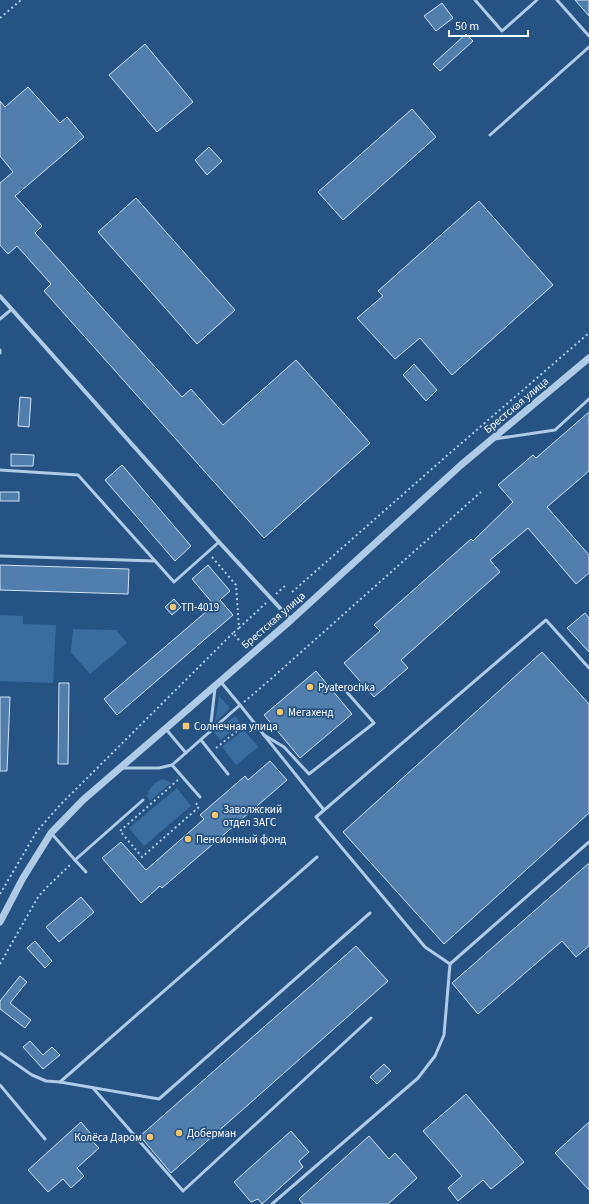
<svg xmlns="http://www.w3.org/2000/svg" width="589" height="1204" font-family="'Source Sans 3',sans-serif">
	<rect width="100%" height="100%" fill="#255384"/>
	<g fill="#396da0">
		<polygon points="0,615 23,616 23,624 56,625 53,683 0,681"/>
		<polygon points="73,629 116,630 127,643 90,674 71,652"/>
		<polygon points="219,696 230,708 215,722"/>
		<polygon points="235,716 241,724 220,740 214,732"/>
		<polygon points="244,730 258,747 236,765 222,747"/>
		<path d="M163 779 171 783 150 801 147 796C150 787 155 782 163 779Z"/>
		<polygon points="177,788 191,806 144,846 129,828"/>
	</g>
	<g fill="#517fad" stroke="#d1e4f6">
		<polygon points="575,0 589,0 589,16"/>
		<polygon points="442,3 453,18 436,31 424,16"/>
		<polygon points="466,34 473,41 440,71 433,64"/>
		<polygon points="145,44 193,102 157,132 109,75"/>
		<polygon points="28,87 60,123 67,117 84,137 15,196 42,226 35,233 182,397 191,389 223,425 296,360 370,443 264,538 44,291 51,284 17,246 8,254 0,245 0,183 13,172 0,156 0,101 5,107"/>
		<polygon points="412,109 436,137 343,220 318,192"/>
		<polygon points="209,147 222,161 207,175 195,160"/>
		<polygon points="136,198 235,310 197,344 98,232"/>
		<polygon points="479,201 553,285 452,375 420,338 395,359 357,318 383,296 378,291"/>
		<polygon points="414,364 437,390 426,401 403,375"/>
		<polygon points="20,397 31,398 29,427 18,426"/>
		<polygon points="589,412 589,471 547,507 589,555 589,573 576,584 528,528 490,560 500,572 401,660 408,668 374,697 344,663 380,631 374,625 471,539 473,541 513,502 498,485 533,455 536,458"/>
		<polygon points="11,454 34,455 33,466 11,466"/>
		<polygon points="122,465 191,546 175,561 105,480"/>
		<rect x="0" y="492" width="19" height="9"/>
		<polygon points="0,565 129,569 128,594 0,590"/>
		<polygon points="208,565 230,591 220,600 233,615 117,715 104,699 214,605 192,579"/>
		<polygon points="174,599 181,607 172,615 165,607"/>
		<polygon points="585,613 589,618 589,652 567,628"/>
		<polygon points="542,652 589,704 589,813 444,944 343,832"/>
		<polygon points="316,671 352,714 300,758 264,715"/>
		<polygon points="59,683 69,683 68,764 58,764"/>
		<polygon points="0,697 10,697 7,771 0,771"/>
		<polygon points="270,761 287,780 162,888 160,886 141,903 102,858 121,842 146,870 204,819 200,815 245,776 248,780"/>
		<polygon points="589,863 589,946 576,957 562,941 478,1014 452,983"/>
		<polygon points="81,897 94,912 59,942 46,927"/>
		<polygon points="35,941 52,961 45,968 27,948"/>
		<polygon points="356,946 388,981 171,1173 140,1136"/>
		<polygon points="20,976 27,982 10,1003 31,1020 25,1028 0,1009 0,1001"/>
		<polygon points="30,1041 43,1055 52,1047 60,1055 43,1069 23,1047"/>
		<polygon points="384,1064 391,1071 377,1084 370,1077"/>
		<polygon points="466,1094 524,1162 491,1189 483,1180 458,1201 448,1188 462,1176 423,1131"/>
		<polygon points="81,1122 96,1140 93,1142 99,1148 77,1168 84,1176 71,1188 63,1179 48,1192 28,1170"/>
		<polygon points="589,1122 589,1190 555,1153"/>
		<polygon points="291,1131 309,1152 299,1161 303,1167 262,1204 258,1199 251,1202 234,1182"/>
		<polygon points="369,1136 389,1159 395,1153 417,1178 388,1204 303,1204 299,1199"/>
	</g>
	<g fill="none" stroke-linecap="round" stroke-linejoin="round">
		<g stroke="#aecbe8" stroke-width="2" stroke-dasharray="2 3" stroke-linecap="butt">
			<polyline points="0,18 21,0"/>
			<polyline points="212,557 236,585 239,628 233,633 244,646"/>
			<polyline points="292,592 450,453 589,333"/>
			<polyline points="276,594 285,586"/>
			<polyline points="239,628 266,603"/>
			<polyline points="244,702 272,678 481,492"/>
			<polyline points="216,748 247,723"/>
			<polyline points="178,780 120,831 142,857 199,807 195,802"/>
			<polyline points="0,894 37,831 60,805 233,633"/>
			<polyline points="0,964 38,897 47,887 70,865"/>
		</g>
		<g stroke="#aecbe8" stroke-width="3">
			<polyline points="475,0 502,31 537,0"/>
			<polyline points="557,0 589,36"/>
			<polyline points="490,135 589,47"/>
			<polyline points="0,319 12,309"/>
			<polyline points="0,350 0,353"/>
			<polyline points="494,439 555,430 589,399"/>
			<polyline points="0,470 78,475 174,582 219,542"/>
			<polyline points="0,556 155,561"/>
			<polyline points="220,681 240,705 324,810"/>
			<polyline points="165,728 186,753"/>
			<polyline points="210,732 215,688"/>
			<polyline points="264,735 284,747 309,774 374,723 345,690"/>
			<polyline points="201,740 228,774"/>
			<polyline points="172,765 200,797"/>
			<polyline points="122,768 159,768 172,765 240,705"/>
			<polyline points="51,833 75,860 143,800"/>
			<polyline points="75,860 86,872"/>
			<polyline points="450,964 589,842"/>
			<polyline points="0,1053 32,1075 46,1081 60,1082 159,1099 370,913"/>
			<polyline points="60,1082 317,857"/>
			<polyline points="0,1085 45,1139"/>
			<polyline points="93,1088 183,1191 371,1018"/>
			<polyline points="272,1204 418,1078 435,1056 444,1035 450,964 425,947 316,817 546,620 589,668"/>
		</g>
		<polyline stroke="#aecbe8" stroke-width="4" points="0,296 219,542 291,620"/>
		<polyline stroke="#aecbe8" stroke-width="7" points="0,922 23,878 51,833 83,800 291,620 461,465 589,358"/>
	</g>
	<g fill="#f2c672" stroke="#255384" stroke-width="1.5">
		<circle cx="173" cy="607" r="4"/>
		<circle cx="310" cy="687" r="4"/>
		<circle cx="280" cy="712" r="4"/>
		<rect x="182" y="722" width="8" height="8" rx="2"/>
		<circle cx="215" cy="815" r="4"/>
		<circle cx="188" cy="839" r="4"/>
		<circle cx="179" cy="1133" r="4"/>
		<circle cx="150" cy="1137" r="4"/>
	</g>
	<g text-anchor="middle" stroke-width="3.5" stroke-linejoin="round" paint-order="stroke">
		<g font-size="11" fill="#fff" stroke="#255384">
			<text transform="translate(516 405) rotate(-40)" y="4">Брестская улица</text>
			<text transform="translate(273 620) rotate(-41)" y="4">Брестская улица</text>
		</g>
		<g font-size="11" fill="#fff" stroke="#255384" text-anchor="start">
			<text x="181" y="611">ТП-4019</text>
			<text x="318" y="691">Pyaterochka</text>
			<text x="288" y="716">Мегахенд</text>
			<text x="194" y="730">Солнечная улица</text>
			<text x="223" y="813">Заволжский<tspan x="223" dy="13">отдел ЗАГС</tspan></text>
			<text x="196" y="843">Пенсионный фонд</text>
			<text x="187" y="1137">Доберман</text>
			<text x="142" y="1141" text-anchor="end">Колёса Даром</text>
		</g>
	</g>
	<path d="M449 30v6h79v-6" fill="none" stroke="#ffffff" stroke-width="2"/>
	<text x="455" y="30" font-size="12" fill="#ffffff" stroke="#255384" stroke-width="3" paint-order="stroke">50 m</text>
</svg>
